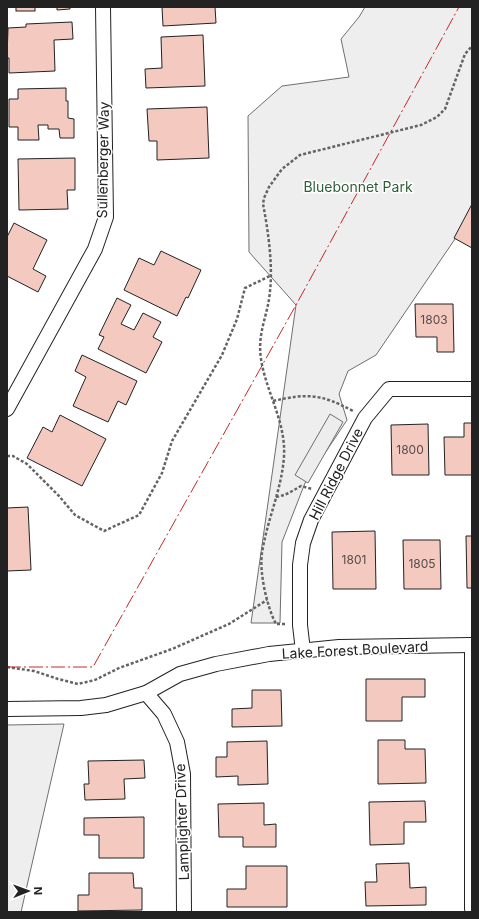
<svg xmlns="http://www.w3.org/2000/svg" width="479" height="919" font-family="Inter,sans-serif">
	<rect width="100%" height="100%" fill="#fff"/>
	<g fill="#eee" stroke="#6f6f6f">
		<polygon points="365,7 472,7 472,214 376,355 348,371 339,394 347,420 305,483 282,542 280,623 251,623 296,305 249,252 248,116 282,86 349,77 341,39 359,17"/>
		<polygon points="64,724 21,912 7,912 7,725"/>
	</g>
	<polygon fill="#ededed" stroke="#6f6f6f" points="330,414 343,422 308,483 295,475"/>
	<g fill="#f3c9c0" stroke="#222">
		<rect x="16" y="7" width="19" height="4"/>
		<polygon points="57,7 70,7 70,9 57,10"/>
		<polygon points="162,7 215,7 216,23 163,26"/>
		<polygon points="72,22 73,39 54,40 55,71 9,73 9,58 7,58 8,28 26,27 26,24"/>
		<polygon points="203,35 205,86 146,88 145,69 162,68 161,37"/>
		<polygon points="66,88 66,101 68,101 68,118 74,119 74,138 60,138 59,129 48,129 48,125 38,125 39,140 18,140 18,127 9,127 9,99 18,99 18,89"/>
		<polygon points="207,107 209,158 157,160 157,141 149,141 147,109"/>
		<polygon points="75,158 75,190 67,190 68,209 19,210 18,159"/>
		<polygon points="472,204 472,248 454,238"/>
		<polygon points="14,223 47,240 33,269 46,276 38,292 7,276 7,237"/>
		<polygon points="161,251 201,270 188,298 186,297 177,316 124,290 139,258 154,265"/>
		<polygon points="117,298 131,305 121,324 134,330 143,313 161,322 153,337 162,342 146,373 98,349 104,337 99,335"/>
		<polygon points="415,304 453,304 454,352 437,352 437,337 416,337"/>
		<polygon points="82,355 137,381 126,405 118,401 108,422 73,406 86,377 75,371"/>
		<polygon points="60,415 106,439 82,486 27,458 43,427 52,432"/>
		<polygon points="464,423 472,423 472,475 445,475 444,437 464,437"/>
		<polygon points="428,424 429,475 392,475 391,425"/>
		<polygon points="28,507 31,570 7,571 7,508"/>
		<polygon points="375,531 376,589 333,589 332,532"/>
		<polygon points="466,536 472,536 472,588 467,588"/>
		<polygon points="403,540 440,540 441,589 404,589"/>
		<polygon points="366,679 425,679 425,697 402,697 402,721 366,721"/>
		<polygon points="252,690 281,690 282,726 232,727 232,709 252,708"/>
		<polygon points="378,740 405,740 405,749 425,749 426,783 378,784"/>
		<polygon points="267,741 268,784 238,785 238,776 216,777 216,757 227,757 227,742"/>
		<polygon points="144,760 145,778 124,779 125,799 85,800 84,784 89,784 88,761"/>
		<polygon points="425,801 426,822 404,822 404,844 370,845 369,802"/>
		<polygon points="264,803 264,825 276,824 276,847 243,847 243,837 219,837 218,804"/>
		<polygon points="144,817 144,858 99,858 99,835 84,835 84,818"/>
		<polygon points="409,863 410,888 426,887 426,905 366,906 365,882 377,882 376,864"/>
		<polygon points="246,866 287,866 287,907 227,907 227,889 246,889"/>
		<polygon points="89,873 133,873 134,888 142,888 142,910 78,911 78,895 89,895"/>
	</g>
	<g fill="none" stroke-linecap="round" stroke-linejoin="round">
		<defs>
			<g id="street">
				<polyline points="7,409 95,249 106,217 103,7"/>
				<polyline points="472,645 472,909"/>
				<polyline points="303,651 300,625 300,565 303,543 311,520 365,418 389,389 472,389"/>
				<polyline points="146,693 164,714 177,742 183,774 184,912"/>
				<polyline points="7,709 81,708 106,705 146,693 180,674 216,664 269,654 339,647 472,645"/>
			</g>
		</defs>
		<use href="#street" stroke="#222" stroke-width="16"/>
		<g stroke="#646464" stroke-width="2.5" stroke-dasharray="3 2" stroke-linecap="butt">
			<path d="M273 401C308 393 321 394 353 411"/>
			<polyline points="7,456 13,456 27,464 59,496 75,515 104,531 139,515 162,473 172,441 222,355 237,319 245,288 270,276"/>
			<path d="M276 497C287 495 292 491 301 486L312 489"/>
			<path d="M285 624H276C267 607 259 572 262 553 267 520 282 489 284 456 286 422 266 392 261 359 257 332 268 316 270 291 273 264 268 230 263 204L264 198 269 187 282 169 300 155 421 125 437 117 445 109 465 54 472 46"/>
			<polyline points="7,667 34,671 58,679 78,684 95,680 119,668 172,649 229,624 267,600"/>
		</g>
		<use href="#street" stroke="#fff" stroke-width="14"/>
		<polyline stroke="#c62828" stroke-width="1" stroke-dasharray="14 3 2 3" stroke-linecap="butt" points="7,667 93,667 296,305 459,7"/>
	</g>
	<g text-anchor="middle" stroke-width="3" stroke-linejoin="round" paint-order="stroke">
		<g font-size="12" fill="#564c4a">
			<text x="434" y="324">1803</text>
			<text x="410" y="454">1800</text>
			<text x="354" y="564">1801</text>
			<text x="422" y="568">1805</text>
		</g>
		<g font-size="14" fill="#222" stroke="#fff">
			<text transform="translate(103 160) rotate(-89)" y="5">Sullenberger Way</text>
			<text transform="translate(336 474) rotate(-63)" y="5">Hill Ridge Drive</text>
			<text transform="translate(355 650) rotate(-3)" y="5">Lake Forest Boulevard</text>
			<text transform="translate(182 822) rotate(-92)" y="5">Lamplighter Drive</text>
		</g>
		<g font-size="14" fill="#2f5e38" stroke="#fff">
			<text x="358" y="192">Bluebonnet Park</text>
		</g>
	</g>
	<rect width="479" height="919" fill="none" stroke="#222222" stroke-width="16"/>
	<g transform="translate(28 891) rotate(89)" stroke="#ffffff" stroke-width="3" paint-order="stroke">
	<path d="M0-3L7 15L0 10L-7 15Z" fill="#222222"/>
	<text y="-6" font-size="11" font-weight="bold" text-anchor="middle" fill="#222222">N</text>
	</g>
</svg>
